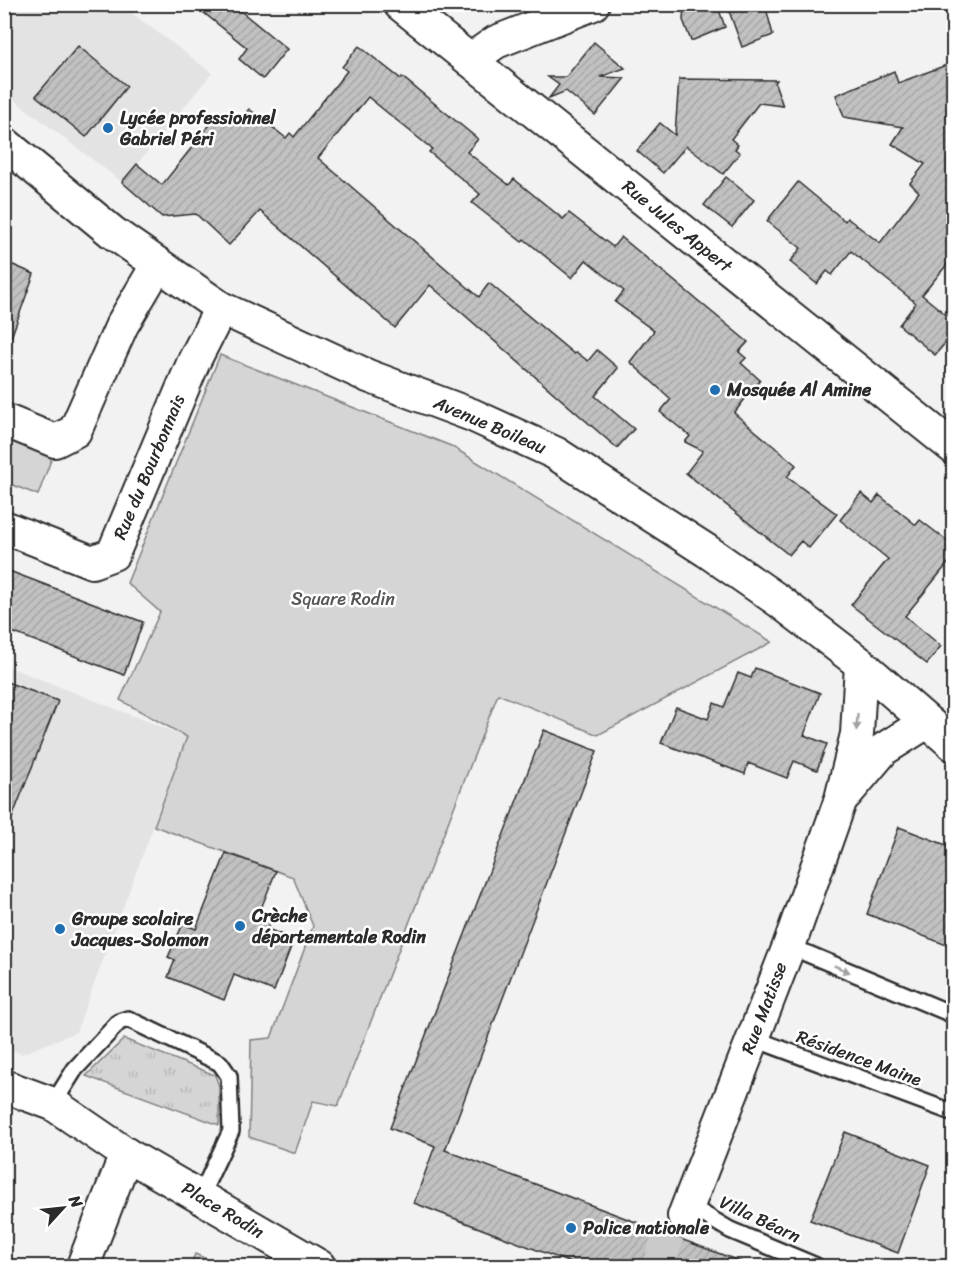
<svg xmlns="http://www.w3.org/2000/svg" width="958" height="1271" font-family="Sriracha,sans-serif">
	<defs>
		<pattern id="grass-tufts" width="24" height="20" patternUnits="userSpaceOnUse" patternTransform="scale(1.5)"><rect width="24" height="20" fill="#d5d5d5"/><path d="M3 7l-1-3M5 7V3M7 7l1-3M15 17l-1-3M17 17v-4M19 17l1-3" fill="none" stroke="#b7b7b7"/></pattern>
		<pattern id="building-hatch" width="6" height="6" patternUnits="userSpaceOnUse" patternTransform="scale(1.5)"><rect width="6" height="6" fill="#c1c1c1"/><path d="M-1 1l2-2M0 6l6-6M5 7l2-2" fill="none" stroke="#a6a6a6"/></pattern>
	</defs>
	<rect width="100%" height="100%" fill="#f2f2f2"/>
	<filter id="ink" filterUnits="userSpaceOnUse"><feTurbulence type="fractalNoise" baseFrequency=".0167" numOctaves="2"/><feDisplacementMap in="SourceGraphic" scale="12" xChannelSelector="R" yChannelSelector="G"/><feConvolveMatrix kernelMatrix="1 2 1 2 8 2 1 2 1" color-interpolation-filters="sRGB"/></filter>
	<g filter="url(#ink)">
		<g fill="#e3e3e3">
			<polygon points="4,5 121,5 212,73 122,182 5,93"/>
			<polygon points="4,665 187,737 76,1032 22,1054 4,1047"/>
		</g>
		<g fill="url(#grass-tufts)" stroke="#808080" stroke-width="1.5">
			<polygon points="124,1039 215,1075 219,1086 219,1125 86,1076"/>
			<polygon points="195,1254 223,1266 190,1266"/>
		</g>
		<g fill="#d5d5d5" stroke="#808080" stroke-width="1.5">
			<polygon points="220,355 451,446 772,642 598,735 498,694 338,1106 313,1101 295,1153 249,1137 251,1040 271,1038 313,926 293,877 154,826 187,737 120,700 160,612 127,583"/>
			<polygon points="4,433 54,452 38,495 5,482"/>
		</g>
		<g fill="url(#building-hatch)" stroke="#2b2b2b" stroke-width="1.5">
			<polygon points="193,4 232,4 287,49 263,79 239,59 247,48"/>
			<polygon points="684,4 717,4 725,27 691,41 683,20"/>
			<polygon points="747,4 765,4 773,35 742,47 729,11"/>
			<polygon points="594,42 625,68 600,77 625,78 595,115 566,91 549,98 559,85 548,77 566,77"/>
			<polygon points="78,46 127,86 86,137 36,96"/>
			<polygon points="359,46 401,79 402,77 478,139 467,152 509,185 514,179 563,219 569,213 613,247 621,237 748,342 739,352 746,358 741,363 760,380 734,413 796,465 787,477 837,514 809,548 801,541 789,555 686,473 703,451 685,442 690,436 660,412 671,399 630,362 654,331 615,302 624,291 586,260 572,278 524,239 522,242 472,203 480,194 429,152 432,149 368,97 318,158 479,297 489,283 574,354 576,352 588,361 597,350 618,368 595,396 634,429 617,448 430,285 395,328 260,211 229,245 196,214 162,217 122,182 137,164 162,185 220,112 237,124 249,109 286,138 290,133 294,137 347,71 342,67"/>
			<polygon points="949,64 954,81 954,256 922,295 954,321 954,333 935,355 899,325 916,303 851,251 832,275 827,271 817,284 790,262 801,248 767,221 798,182 845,221 847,218 880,243 919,192 910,183 925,164 892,144 903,127 844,117 836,95 894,71 898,83"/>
			<polygon points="679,79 777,80 775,83 783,106 759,103 731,139 738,145 735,149 740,153 723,174 686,146 663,173 637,151 660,123 675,135"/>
			<polygon points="726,177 754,200 732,227 704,205"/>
			<polygon points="4,261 34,274 8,346 4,346"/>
			<polygon points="861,493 873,503 879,495 916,525 920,520 954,546 954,556 905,616 941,646 927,664 851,605 888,559 840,520"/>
			<polygon points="4,569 143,622 124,675 4,629"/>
			<polygon points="755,668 820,693 804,735 827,744 817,770 794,761 787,778 748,763 745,774 661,743 676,707 708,719 714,703 724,707 738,673 751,678"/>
			<polygon points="4,681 58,701 6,833 4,833"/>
			<polygon points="544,730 597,751 445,1150 747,1264 747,1266 579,1266 414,1203 435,1146 390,1128"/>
			<polygon points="899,827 954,848 954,948 867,914"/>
			<polygon points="226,853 276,871 260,911 273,916 267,929 294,939 274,991 234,975 224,1000 168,977 175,960 168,957 183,924 196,929"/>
			<polygon points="845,1132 930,1165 898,1253 810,1220"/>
		</g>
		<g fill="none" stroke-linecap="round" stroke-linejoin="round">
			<polyline stroke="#cacaca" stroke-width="32" stroke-dasharray="32 16" stroke-linecap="butt" points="659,1266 668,1235 684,1216"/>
			<defs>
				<g id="lane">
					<polyline points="789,946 954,1015"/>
					<polyline points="752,1038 954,1113"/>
					<polyline points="53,1104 75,1069 119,1022 128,1019 220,1063 229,1076 231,1131 200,1197"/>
					<polyline points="688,1205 730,1230 816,1266"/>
				</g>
				<g id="street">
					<polyline points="400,4 954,448"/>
					<polyline points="470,60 496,42 593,4"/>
					<polyline points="4,143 112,232 221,308 368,376 472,415 555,453 707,551 779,601 861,664 954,745"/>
					<polyline points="4,420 55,441 75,431 122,325 158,264"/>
					<polyline points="4,527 92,562 113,554 194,361 221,308"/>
					<polyline points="846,794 884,749 927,722"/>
					<polyline points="4,1086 53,1104 126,1154 319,1266"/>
					<polyline points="684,1216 789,946 841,799 857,734 861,664"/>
					<polyline points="83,1266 126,1154"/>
				</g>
			</defs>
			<use href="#lane" stroke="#2b2b2b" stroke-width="20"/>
			<use href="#street" stroke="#2b2b2b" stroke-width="36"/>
			<use href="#lane" stroke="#fff" stroke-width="15"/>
			<use href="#street" stroke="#fff" stroke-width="32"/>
		</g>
		<defs><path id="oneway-solid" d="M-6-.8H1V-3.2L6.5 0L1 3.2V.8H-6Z" transform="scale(1.5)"/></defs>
		<g fill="#a0a0a0">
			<use href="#oneway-solid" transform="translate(857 722) rotate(94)"/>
			<use href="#oneway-solid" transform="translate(842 969) rotate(24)"/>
		</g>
	</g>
	<g fill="#1f6fb2" stroke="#fff" stroke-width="2">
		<circle cx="108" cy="128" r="6"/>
		<circle cx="715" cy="390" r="6"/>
		<circle cx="240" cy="926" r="6"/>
		<circle cx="60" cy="929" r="6"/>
		<circle cx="571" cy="1228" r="6"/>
	</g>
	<g text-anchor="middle" stroke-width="5" stroke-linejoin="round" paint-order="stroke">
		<g font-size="18" font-weight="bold" fill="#2b2b2b" stroke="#fff" text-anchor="start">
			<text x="120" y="124">Lycée professionnel<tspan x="120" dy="21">Gabriel Péri</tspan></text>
			<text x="727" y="396">Mosquée Al Amine</text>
			<text x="252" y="922">Crèche<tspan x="252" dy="21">départementale Rodin</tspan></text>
			<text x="72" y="925">Groupe scolaire<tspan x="72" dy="21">Jacques-Solomon</tspan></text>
			<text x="583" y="1234">Police nationale</text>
		</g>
		<g font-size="18" fill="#2b2b2b" stroke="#fff">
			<text transform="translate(677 226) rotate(39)" y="6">Rue Jules Appert</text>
			<text transform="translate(490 425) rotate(23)" y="6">Avenue Boileau</text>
			<text transform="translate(149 467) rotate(-67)" y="6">Rue du Bourbonnais</text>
			<text transform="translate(764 1008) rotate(-69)" y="6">Rue Matisse</text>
			<text transform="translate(859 1058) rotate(20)" y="6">Résidence Maine</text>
			<text transform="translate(223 1210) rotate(31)" y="6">Place Rodin</text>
			<text transform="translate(760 1219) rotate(25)" y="6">Villa Béarn</text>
		</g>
		<g font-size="18" fill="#565656" stroke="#fff">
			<text x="343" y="605">Square Rodin</text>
		</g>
	</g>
	<rect width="958" height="1271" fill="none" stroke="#fff" stroke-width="24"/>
	<rect x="12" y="12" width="934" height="1247" fill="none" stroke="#2b2b2b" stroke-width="2" filter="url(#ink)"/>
	<g transform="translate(63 1208) rotate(63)" stroke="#ffffff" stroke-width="4.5" paint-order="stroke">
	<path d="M0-4.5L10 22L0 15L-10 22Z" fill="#2b2b2b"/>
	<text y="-9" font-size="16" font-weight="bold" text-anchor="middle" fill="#2b2b2b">N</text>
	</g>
</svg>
